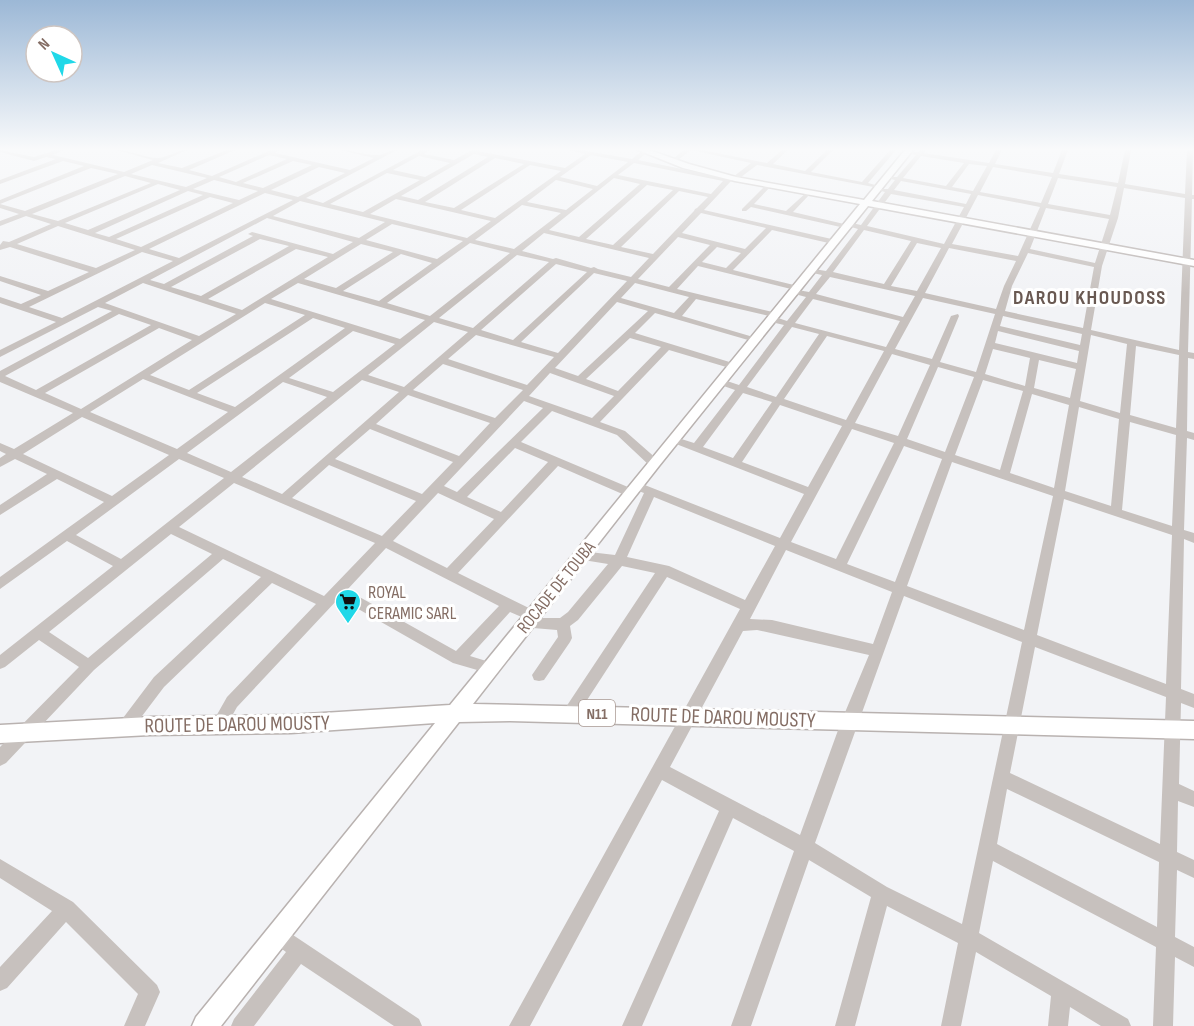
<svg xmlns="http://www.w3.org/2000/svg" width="1194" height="1026" font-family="'Sofia Sans Condensed',sans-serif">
	<rect width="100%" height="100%" fill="#f2f3f6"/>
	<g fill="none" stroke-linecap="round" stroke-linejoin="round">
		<defs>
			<polygon id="major" points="638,150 649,150 689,164 736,177 864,200 905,150 913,150 872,201 1194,260 1194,266 868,206 659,466 473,704 1194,721 1194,739 510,721 459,722 221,1026 192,1026 196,1017 435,723 291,733 150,735 0,743 0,725 150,717 291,715 450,705 860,204 735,181 683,168"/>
		</defs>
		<use href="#major" stroke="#b9b2b0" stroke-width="3"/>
		<g fill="#c7c1be" fill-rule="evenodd">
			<path d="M0 150 34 157 56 150H64L53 155 124 172 153 160 116 150C130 150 148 159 159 158 169 157 176 150 187 150L158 163 182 168 227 150H235L189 170 212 176 271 150H279L275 153 350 170 374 158 340 150C352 150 368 156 379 155 385 154 390 150 397 150L306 198 323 203 422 150H429L424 154 454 160 472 150H479L478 151 565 168 585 154 569 150H581L632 159 643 150H650L638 160 726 178 730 176 733 177 751 163 691 150 674 163 669 162 684 150H702L767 163 782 150H788L773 164 805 171 827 150H833L811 172 862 182 890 150H896L868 183 879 186V188L757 165 737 180H732L704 210 836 240 837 242 833 244 772 230 733 270 798 286V290L809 292 822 275 808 272V268L826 271 858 229 848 226 845 228 751 207 746 211H742V209L767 184 772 185 754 204 786 211 808 191 810 192V194L793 212 844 224 847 222 861 225 885 192 881 191V189H888L895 180 891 179V177H897L916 155 912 154V152H918L920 150H926L924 153 989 163 996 150H1002L995 164 1053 173 1062 150H1068L1059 174 1118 183 1125 150H1131L1125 184 1185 194 1187 150H1193L1192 195H1194V199H1192L1188 352 1194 353V359L1188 358 1187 431 1194 433V440L1187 438 1184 530 1194 533V543L1184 539 1181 689 1194 694V708L1181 703 1179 784 1194 791V807L1178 801 1177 852 1194 860V878L1177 870 1175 937 1194 947V967L1175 957 1173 1026H1153L1156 947 993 861 979 933 1128 1019 1131 1026H1101L1070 1007 1068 1026H1048L1051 996 976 952 961 1026H941L958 943 887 906 855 1026H835L871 897 809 860 751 1026H731L794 851 733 818 642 1026H622L719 811 662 780 530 1026H509L740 609 667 577 576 717 571 719 566 717 563 712 566 707 655 573 622 566 578 620 570 626 572 638 570 642 544 680 539 681 534 680 532 675 558 637 557 630 521 627 519 623 524 618 510 612 470 656 496 664 498 668 496 672 491 674 453 663 339 598 237 707 223 732 218 734 213 732 210 727 227 697 316 604 272 583 164 687 130 732 125 734 120 732 117 727 120 722 154 677 261 577 223 559 94 670 6 763 0 766V747L79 667 39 640 5 667 0 669V655L113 566 67 541 0 589V577L104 502 57 479 0 515V505L47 474 15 459 0 467V458L6 454 0 451V443L14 449 73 413 0 382V371L112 311 98 307 0 357V350L56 322 0 303V297L21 304 41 295 0 281V276L48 291 89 272 10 247 0 250V245L3 241 9 242 51 224 26 216 0 226V221L19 214 0 208V200L84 166 63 161 0 184V180L56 159 46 157 34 161 0 152ZM474 154 488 157 418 200 401 196ZM269 155 287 159 236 182 219 177ZM591 155 628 162 597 186 560 177ZM419 156 450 163 425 177 393 170ZM921 156 964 163 946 186 903 178ZM495 158 524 164 454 208 425 202ZM293 161 312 165 263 188 243 183ZM634 163 723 181 711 194 618 175ZM969 164 987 166 973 191 952 187ZM152 165 207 178 186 187 131 174ZM530 165 561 171 495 218 461 210ZM319 167 345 173 298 197 271 190ZM993 167 1052 177 1041 203 980 192ZM91 168 118 174 25 211 0 204ZM387 173 420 180 363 212 330 204ZM125 176 151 183 58 221 32 214ZM614 178 640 184 579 237 549 230ZM1058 178 1117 187 1110 215 1048 204ZM214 180 258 191 239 200 193 189ZM556 180 593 189 566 210 527 202ZM901 181 971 194 966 204 894 190ZM158 184 180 190 88 230 65 223ZM647 185 673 190 613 245 586 239ZM1124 188 1185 198 1179 350 1091 330 1102 266 1118 218ZM188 191 203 195 109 237 95 233ZM679 191 708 197 697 208 695 209 694 211 653 254 621 247ZM265 193 293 200 179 258 149 249ZM891 194 964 207 944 244 867 226ZM978 195 1040 207 1018 256 952 244ZM210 197 233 203 141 247 116 239ZM396 199 491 221 467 238 370 214ZM300 201 385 222 359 238 273 216ZM522 205 561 213 514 249 475 240ZM1046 208 1109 219 1095 263 1030 249ZM701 213 766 228 745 249 682 233ZM267 218 353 242 333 254 252 232 248 234 253 236 164 284 150 280ZM392 224 463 241 437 259 366 240ZM58 226 135 250 96 268 17 244ZM864 230 911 241 884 284 833 272ZM544 233 649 258 631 277 598 269 594 267 591 268 556 258 553 259 522 251ZM678 237 710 245 669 287 638 279ZM260 239 289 246 201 296 171 287ZM470 243 510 253 430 316 387 303ZM917 243 941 248 917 291 891 286ZM361 244 393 252 336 288 304 279ZM717 247 741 253 726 268 702 262ZM949 248 1016 261 1004 286 996 309 925 293ZM296 249 328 257 242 310 208 299ZM142 252 173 261 62 318 29 307ZM1028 253 1094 267 1083 328 1005 311 1012 286ZM401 254 432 263 379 301 343 291ZM517 255 549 262 473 328 439 318ZM556 264 587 272 513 340 481 330ZM698 266 791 289V293L806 297 787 321 775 317 778 315 777 313 677 289ZM594 273 627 281 558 353 521 342ZM830 277 915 296 903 317 816 294ZM143 283 236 314 199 336 105 303ZM298 283 425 320 400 339 271 299ZM635 283 689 297 674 313 621 298ZM923 298 995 314 976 372 940 362 959 316 958 314 951 316 932 359 895 349ZM696 299 769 316 766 319 767 321 784 325 739 385 721 379 718 380V384L735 390 694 443 675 437 670 440 671 442 804 494 780 538 637 482 631 486 633 489 644 493 615 555 581 551 577 553 575 556 577 559 608 564 568 612 560 618H538L537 612 458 573 558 466 627 496H635L637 493 635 490 521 442 552 411 617 435 650 466H658L660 463 658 460 625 431 600 422 669 350 733 369 738 366 736 364 635 333 655 313 755 342 760 339 682 316ZM813 299 900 321 886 347 795 323ZM617 302 648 311 578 376 555 368ZM265 303 305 315 189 390 150 375ZM119 314 151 325 36 390 5 376ZM1003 316 1082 334 1080 345 1000 326ZM313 318 345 328 235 407 197 393ZM434 322 468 332 404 387 368 375ZM792 327 819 334 776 397 747 387ZM159 328 192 340 81 409 45 393ZM353 331 395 344 333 392 289 378ZM998 331 1079 351 1077 363 995 343ZM476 335 554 357 527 385 448 359ZM1091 335 1127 344 1120 413 1080 401ZM827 336 884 351 846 420 784 399ZM630 338 661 347 618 391 586 379ZM1136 346 1179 355 1176 428 1130 415ZM993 349 1030 358 1025 386 985 374ZM892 354 930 365 898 436 855 423ZM1039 360 1076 369 1070 398 1034 388ZM443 364 523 390 495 418 413 390ZM938 367 974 377 945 452 907 439ZM550 373 614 396 592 418 529 396ZM143 379 228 412 177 449 90 412ZM362 380 399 392 282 494 242 477ZM983 380 1023 391 1000 470 955 455ZM283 382 327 397 231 472 187 453ZM743 393 772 402 733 458 703 447ZM1032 394 1069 405 1054 488 1010 473ZM408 395 490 423 459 456 376 424ZM524 401 543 408 457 492 444 486ZM780 405 842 426 808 487 742 462ZM1079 407 1119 419 1111 506 1065 491ZM82 417 169 455 112 496 23 454ZM1130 422 1176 435 1172 526 1122 510ZM370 429 453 462 422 494 335 459ZM852 429 894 443 836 559 791 542ZM904 446 942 459 895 582 847 564ZM515 448 548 462 501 512 467 497ZM179 459 224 478 121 559 76 535ZM952 462 1053 496 1024 630 907 586ZM329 465 416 501 382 536 292 498ZM234 483 375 543 324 596 179 527ZM438 493 494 519 447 568 393 541ZM654 497 775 546 745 600 669 566 627 557ZM1064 499 1172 535 1166 684 1037 635ZM171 534 212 554 88 658 49 632ZM386 548 499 606 456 651 347 590ZM786 550 892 592 873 644 772 620 750 619ZM904 596 1022 642 962 924 887 887 815 843ZM757 630 869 655 841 722 800 835 670 767 743 631ZM1035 647 1166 697 1160 844 1010 773ZM1007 789 1159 862 1157 927 997 844Z"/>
			<polygon points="0,859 73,902 157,985 160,992 145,1026 124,1026 138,994 66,922 7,988 0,991 0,967 52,911 0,878"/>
			<polygon points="278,925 419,1019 422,1026 394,1026 301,964 254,1026 231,1026 234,1019 286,952 271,941 269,934 271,927"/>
		</g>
		<use href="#major" fill="#fff" fill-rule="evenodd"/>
	</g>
	<linearGradient id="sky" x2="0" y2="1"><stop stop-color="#9cb8d6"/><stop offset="0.51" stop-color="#f9fafb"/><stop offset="1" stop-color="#f9fafb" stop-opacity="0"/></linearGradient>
	<rect width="1194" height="293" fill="url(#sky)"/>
	<defs>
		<symbol id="supermarket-pin" viewBox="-11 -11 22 30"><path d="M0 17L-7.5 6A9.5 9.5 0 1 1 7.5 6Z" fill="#20d8e8" stroke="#fff"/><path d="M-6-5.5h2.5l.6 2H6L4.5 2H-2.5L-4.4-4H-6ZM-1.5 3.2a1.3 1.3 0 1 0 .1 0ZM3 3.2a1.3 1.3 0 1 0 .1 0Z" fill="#111"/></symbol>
	</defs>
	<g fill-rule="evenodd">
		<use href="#supermarket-pin" x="333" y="587" width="30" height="40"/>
	</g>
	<g text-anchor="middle" stroke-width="6" stroke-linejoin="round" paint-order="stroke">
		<rect fill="#fff" stroke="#a99992" stroke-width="1.5" x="579" y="700" width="36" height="26" rx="4.5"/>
		<g font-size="16" font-weight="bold" fill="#846d64">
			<text x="597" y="719">N11</text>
		</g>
		<g font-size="18" fill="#846d64" stroke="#fff">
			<text transform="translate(556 587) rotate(-51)" y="6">ROCADE DE TOUBA</text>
		</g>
		<g font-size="18" fill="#846d64" stroke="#fff" text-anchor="start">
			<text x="368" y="598">ROYAL<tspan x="368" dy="21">CERAMIC SARL</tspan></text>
		</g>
		<g font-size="20" font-weight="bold" letter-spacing="1.5" fill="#695952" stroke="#fff">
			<text x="1090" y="304">DAROU KHOUDOSS</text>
		</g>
		<g font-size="21" fill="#846d64" stroke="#fff">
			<text transform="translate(723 717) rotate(2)" y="7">ROUTE DE DAROU MOUSTY</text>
			<text transform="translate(237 724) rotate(-1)" y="7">ROUTE DE DAROU MOUSTY</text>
		</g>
	</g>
	<g transform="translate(54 54) rotate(315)"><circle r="28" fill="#ffffff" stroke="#cec5c1" stroke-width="1.5"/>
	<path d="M0-4.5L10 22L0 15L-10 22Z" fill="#20d8e8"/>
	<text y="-9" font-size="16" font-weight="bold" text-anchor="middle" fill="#846d64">N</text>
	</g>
</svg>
